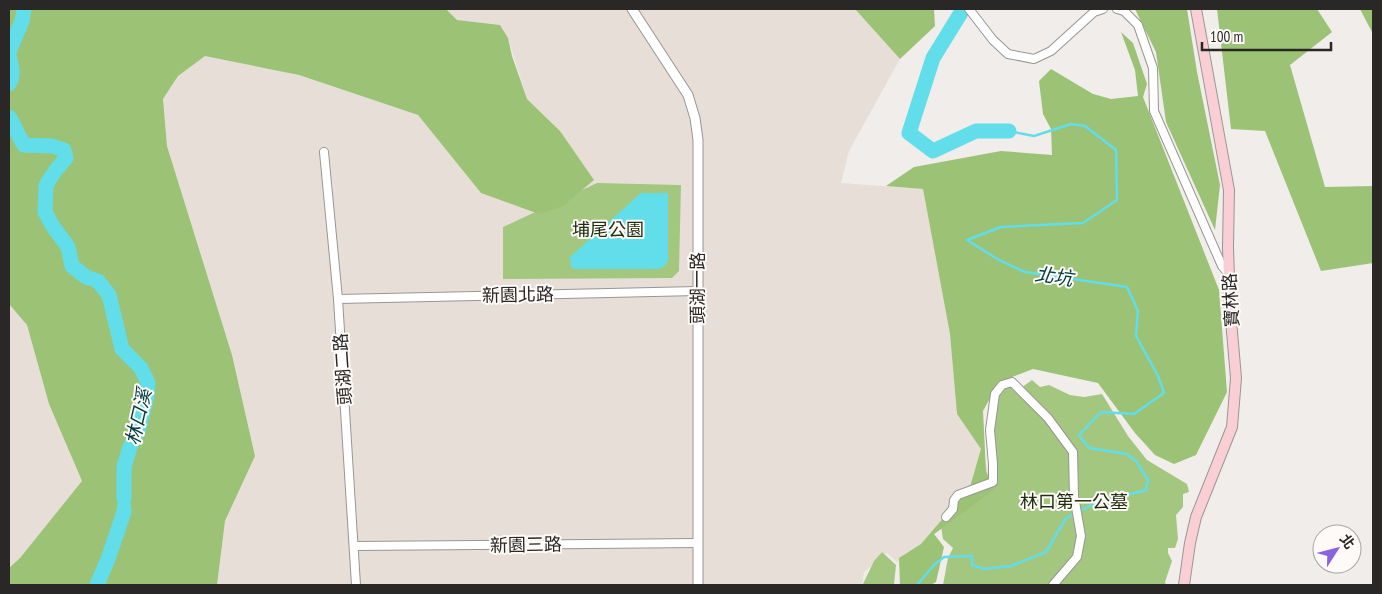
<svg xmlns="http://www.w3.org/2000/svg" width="1382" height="594" font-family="'PT Sans Narrow','Noto Sans TC',sans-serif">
	<rect width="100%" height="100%" fill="#f0edea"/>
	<g fill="#e7dfd7">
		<polygon points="446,9 855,9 900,59 849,151 841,183 923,189 950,334 957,414 981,448 994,490 897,562 887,553 864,572 862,585 217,585 225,521 255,456 232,355 167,146 163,99 178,76 205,55 299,75 418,115 481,193 560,131 527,99 508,38 500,25 457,20"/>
		<polygon points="9,304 27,325 49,404 82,481 20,558 9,568"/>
	</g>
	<g fill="#a4c780">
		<polygon points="597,183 681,185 679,271 672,278 503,279 503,227"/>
		<polygon points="1032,380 1040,387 1049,385 1070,395 1084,397 1102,394 1128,436 1147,460 1187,484 1189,492 1183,494 1183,507 1176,515 1178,539 1175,548 1168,548 1168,553 1172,561 1165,582 1166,585 943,585 948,558 953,548 943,539 941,526 959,498 987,481 995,475 990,437 995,399 1003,390 1012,385 1021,388"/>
		<polygon points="882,552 896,565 894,585 861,585 863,584 874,561"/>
	</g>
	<g fill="#9bc275">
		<polygon points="9,9 446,9 457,20 500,25 508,38 512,56 527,99 560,131 594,180 563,206 539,214 481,193 418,115 299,75 205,56 178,76 163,99 167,146 232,355 255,456 225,521 217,585 9,585 9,568 20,558 82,481 49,404 27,325 9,304"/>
		<polygon points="855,9 934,9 935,26 900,59"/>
		<polygon points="1135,9 1187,9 1197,72 1220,185 1215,230 1166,122 1156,52"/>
		<polygon points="1217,9 1317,9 1332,32 1290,65 1325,187 1373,186 1373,263 1321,271 1265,131 1231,129"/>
		<polygon points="1360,9 1373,9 1373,34"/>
		<polygon points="1121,32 1133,43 1147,84 1143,97 1219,290 1227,392 1196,455 1174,464 1155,455 1135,433 1098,383 1033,369 999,382 983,411 986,471 994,490 934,534 944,547 936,582 931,585 900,585 899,558 921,544 970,487 981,449 957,414 950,334 923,189 886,186 914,167 1001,151 1052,155 1051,129 1043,114 1039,81 1051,69 1093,94 1111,99 1138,96 1135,70"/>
	</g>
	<path fill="#61deea" d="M641 193H668V260C666 266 662 269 655 269H573L571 266 570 259 571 256Z"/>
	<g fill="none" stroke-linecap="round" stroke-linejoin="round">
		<polyline stroke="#61deea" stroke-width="2.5" points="917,585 934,565 944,557 972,556 972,565 984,569 1011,566 1046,552 1066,518 1096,503 1146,490 1148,480 1136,461 1127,454 1089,448 1079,435 1101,412 1134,414 1164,393 1158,376 1136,336 1138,311 1127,287 1025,272 999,260 967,240 1001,227 1083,223 1117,200 1116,150 1085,126 1071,124 1034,136 1009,131"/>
		<g stroke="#61deea" stroke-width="15">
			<polyline points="962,11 933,58 909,133 933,151 976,131 1009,131"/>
			<polyline points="9,52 22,21 24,9"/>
			<path d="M9 55C11 65 15 74 9 84"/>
			<path d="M9 117C15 126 18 136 24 145L52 146 64 150 66 158 55 171 46 185 45 212 52 225 68 247 72 266 86 277 98 281 109 295 122 349 141 368 148 383 147 396 138 431 130 447 124 467V499"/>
			<polyline points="97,585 108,559 124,512 124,508"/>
		</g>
		<defs>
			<g id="minor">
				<polyline points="969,9 993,40 1008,54 1034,59 1051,51 1094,12 1103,9"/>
				<polyline points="1117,9 1124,11 1138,25 1153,68 1154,111 1222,266 1229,274"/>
				<polyline points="324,152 338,299 356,585"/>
				<polyline points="338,299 698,291"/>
				<polyline points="946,517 953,509 954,500 958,495 993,482 993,464 990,430 995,394 1002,385 1012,382 1048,418 1073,452 1074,496 1081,536 1077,557 1053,585"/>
				<polyline points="354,546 698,543"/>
			</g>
			<polyline id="tertiary" points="632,9 688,95 695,118 698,140 698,585"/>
			<polyline id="secondary" points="1184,585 1190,543 1196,517 1232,427 1236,378 1230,309 1228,247 1229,190 1196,9"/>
		</defs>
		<use href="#minor" stroke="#989693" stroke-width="10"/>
		<use href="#tertiary" stroke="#989693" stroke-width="11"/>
		<use href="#secondary" stroke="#989693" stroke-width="12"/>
		<use href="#minor" stroke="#fff" stroke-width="8"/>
		<use href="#tertiary" stroke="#fff" stroke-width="9"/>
		<use href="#secondary" stroke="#faced5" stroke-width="10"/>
	</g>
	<g text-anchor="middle" stroke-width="4" stroke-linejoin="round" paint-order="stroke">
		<g font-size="18" fill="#202f0f" stroke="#fdfaf8">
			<text x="608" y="236">埔尾公園</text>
			<text x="1074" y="508">林口第一公墓</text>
		</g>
		<g font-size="18" fill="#292827" stroke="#fdfaf8">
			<text transform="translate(698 288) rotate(-90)" y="6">頭湖一路</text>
			<text transform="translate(518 295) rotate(-1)" y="6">新園北路</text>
			<text transform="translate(1231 300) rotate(-93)" y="6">寶林路</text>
			<text transform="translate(343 369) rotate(-94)" y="6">頭湖二路</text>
			<text transform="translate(526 545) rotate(-1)" y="6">新園三路</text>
		</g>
		<g font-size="19" font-style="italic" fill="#003c41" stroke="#fdfaf8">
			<text transform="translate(1054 276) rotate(8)" y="7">北坑</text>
			<text transform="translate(138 417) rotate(-77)" y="7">林口溪</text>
		</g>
	</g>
	<rect width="1382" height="594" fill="none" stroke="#292827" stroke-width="20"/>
	<g transform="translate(1337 549) rotate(54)"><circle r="24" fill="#fdfaf8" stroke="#a8a6a4"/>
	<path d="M0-4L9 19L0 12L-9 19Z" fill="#8a64df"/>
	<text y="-8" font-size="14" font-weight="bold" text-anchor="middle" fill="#292827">北</text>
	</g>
	<path d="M1202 42v8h129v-8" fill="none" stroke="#292827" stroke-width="2.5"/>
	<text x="1210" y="42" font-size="15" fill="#292827" stroke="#fdfaf8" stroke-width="4" paint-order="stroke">100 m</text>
</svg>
